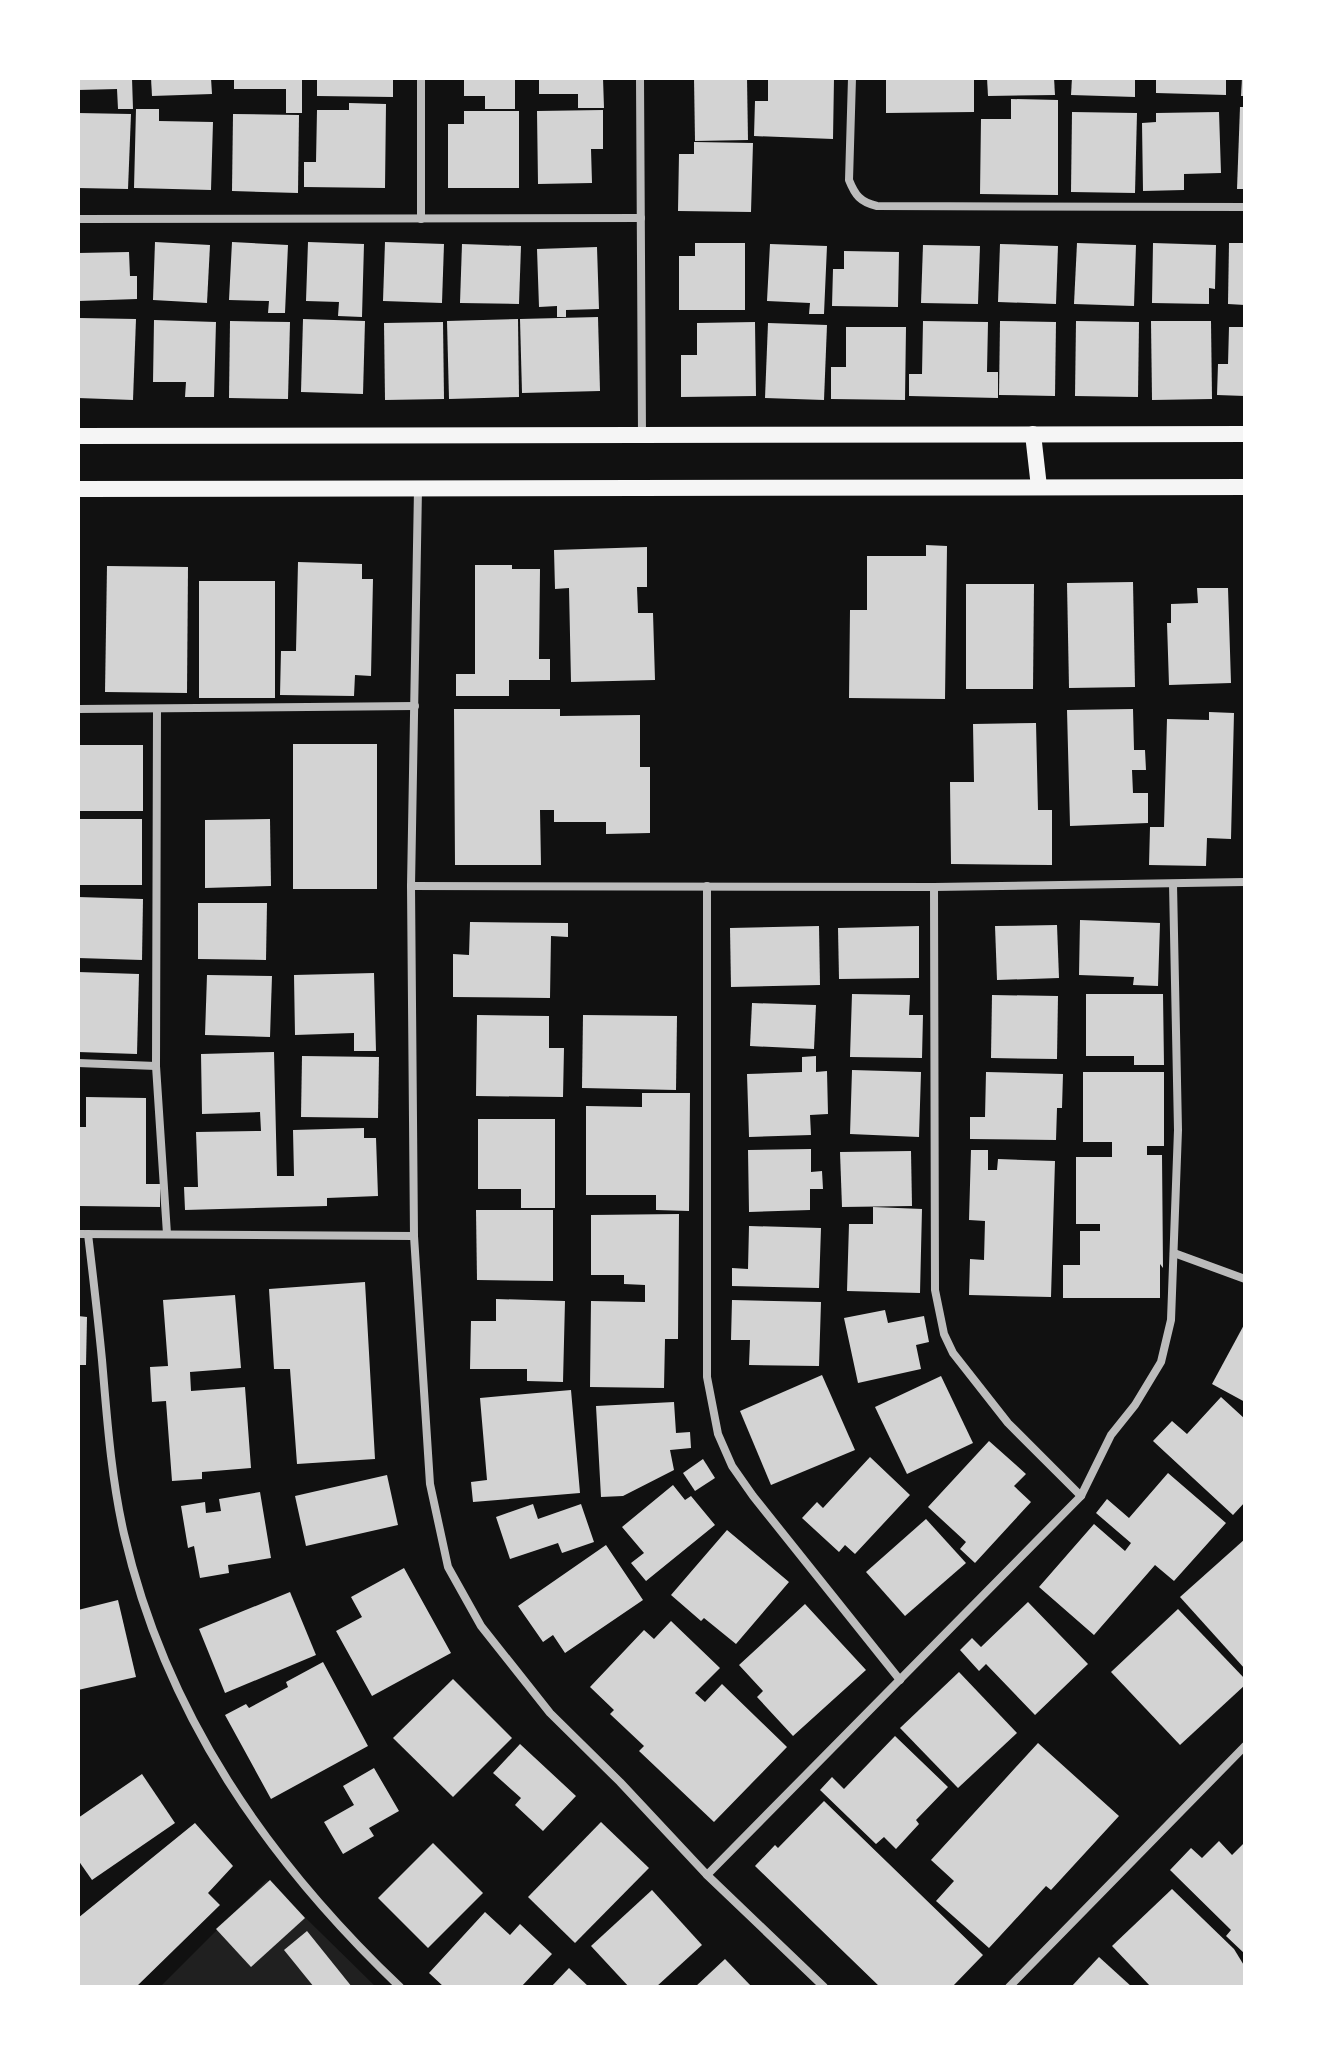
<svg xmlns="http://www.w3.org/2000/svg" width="1323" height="2065" font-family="'Crimson Pro',serif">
	<rect width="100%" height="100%" fill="#111"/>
	<polygon fill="#202020" points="267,1880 376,1987 160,1987"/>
	<g fill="#d3d3d3">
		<polygon points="78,78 132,78 133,109 118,109 117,89 78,90"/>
		<polygon points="151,78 211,78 212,94 152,96"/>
		<polygon points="234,78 302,78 302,113 286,113 286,89 234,89"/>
		<polygon points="317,78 393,78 393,97 317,96"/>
		<polygon points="464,78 515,78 515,109 485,109 485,96 464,96"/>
		<polygon points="539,78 603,78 604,108 578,108 578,94 539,94"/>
		<polygon points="694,78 747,78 748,140 695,141"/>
		<polygon points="768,78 834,78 833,139 754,136 755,101 768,101"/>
		<polygon points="886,78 974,78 974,112 886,113"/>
		<polygon points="987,78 1054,78 1055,95 988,96"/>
		<polygon points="1072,78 1135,78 1135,97 1071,95"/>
		<polygon points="1156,78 1226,78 1226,95 1156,93"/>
		<polygon points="1242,78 1245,78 1245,96 1241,96"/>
		<polygon points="1011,99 1058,100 1058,195 980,194 981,119 1011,119"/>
		<polygon points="349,103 386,104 385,188 304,187 304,162 316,162 317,110 349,110"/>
		<polygon points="1240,107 1245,107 1245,189 1237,189"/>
		<polygon points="136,109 159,109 159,121 213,122 211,190 134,188"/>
		<polygon points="603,110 603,149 591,149 592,183 538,184 537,111"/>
		<polygon points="464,111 519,111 519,188 448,188 448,124 464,124"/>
		<polygon points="1072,112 1137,113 1135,193 1071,192"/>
		<polygon points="1219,112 1221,173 1184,174 1184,190 1143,191 1142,123 1156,122 1156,113"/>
		<polygon points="78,113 131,114 128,189 78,188"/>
		<polygon points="233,114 299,115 298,193 232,191"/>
		<polygon points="694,142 753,143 751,212 678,211 679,154 694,154"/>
		<polygon points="155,242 210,245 207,303 153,300"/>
		<polygon points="232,242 288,245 285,313 268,313 269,301 229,300"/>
		<polygon points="308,242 364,244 362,317 338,316 339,302 306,301"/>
		<polygon points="385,242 444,244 442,303 383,301"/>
		<polygon points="695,243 745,243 745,310 679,310 679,256 695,256"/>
		<polygon points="1077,243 1136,245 1134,306 1074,304"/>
		<polygon points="1153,243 1216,245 1215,289 1209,288 1209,304 1152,303"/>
		<polygon points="1229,243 1245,243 1245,305 1228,304"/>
		<polygon points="462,244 521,246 519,304 460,303"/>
		<polygon points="770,244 827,246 824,314 809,314 810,303 767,301"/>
		<polygon points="1000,244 1058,246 1056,304 998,302"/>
		<polygon points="923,245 980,246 978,304 921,303"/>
		<polygon points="597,247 599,309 566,310 566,317 557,317 557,306 539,307 537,249"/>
		<polygon points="844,251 899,252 898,307 832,306 833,269 844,269"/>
		<polygon points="129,252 130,276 137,276 137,299 78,301 78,253"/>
		<polygon points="598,317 600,391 522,393 520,319"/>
		<polygon points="79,318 136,319 133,400 78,398"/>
		<polygon points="303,319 365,321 363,394 301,392"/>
		<polygon points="518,319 519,397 449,399 447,321"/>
		<polygon points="154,320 216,322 214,397 185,397 186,382 153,382"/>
		<polygon points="230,321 290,322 288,399 229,398"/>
		<polygon points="923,321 988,322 987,372 998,372 998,398 909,396 909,374 922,374"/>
		<polygon points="1000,321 1056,322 1055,396 999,395"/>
		<polygon points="1076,321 1139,322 1138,397 1075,396"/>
		<polygon points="1151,321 1211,321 1212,399 1152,400"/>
		<polygon points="443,322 444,399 385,400 384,323"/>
		<polygon points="755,322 756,396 681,397 681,355 697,355 697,323"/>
		<polygon points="768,323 827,325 824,400 765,398"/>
		<polygon points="846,327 906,327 905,400 831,399 831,367 846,367"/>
		<polygon points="1229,327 1245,327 1245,396 1217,395 1218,364 1228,364"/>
		<polygon points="926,545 947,546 945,699 849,698 850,610 867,610 867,556 926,556"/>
		<polygon points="647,547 647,587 637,587 638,613 653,613 655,680 571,682 569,588 555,589 554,550"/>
		<polygon points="298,562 362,564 362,579 373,579 371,676 355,675 354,696 280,695 281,651 296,651"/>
		<polygon points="475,565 512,565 512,569 540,569 539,659 550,659 550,680 509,680 509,696 456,696 456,674 475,674"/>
		<polygon points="107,566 188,567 187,693 105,692"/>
		<rect x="199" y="581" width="76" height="117"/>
		<polygon points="1133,582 1135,687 1069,688 1067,583"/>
		<polygon points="966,584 1034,584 1033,689 966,689"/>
		<polygon points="1197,588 1228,588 1231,683 1169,685 1167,623 1171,623 1171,604 1198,603"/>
		<polygon points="454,709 560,709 560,716 640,715 640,767 650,767 650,833 606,834 606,822 554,822 554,810 540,810 541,865 455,865"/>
		<polygon points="1133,709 1134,750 1145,750 1146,770 1132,770 1133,793 1148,793 1148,823 1070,826 1067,710"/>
		<polygon points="1209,712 1234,713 1231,839 1207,838 1206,866 1149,865 1150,827 1164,827 1167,719 1209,720"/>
		<polygon points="1036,723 1038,810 1052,810 1052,865 951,864 950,782 974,782 973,724"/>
		<rect x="293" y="744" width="84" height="145"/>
		<rect x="78" y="745" width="65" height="66"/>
		<rect x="78" y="819" width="64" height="66"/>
		<polygon points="270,819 271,886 205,888 205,820"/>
		<polygon points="78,897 143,899 142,960 78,958"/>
		<polygon points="198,903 267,903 266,960 198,959"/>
		<polygon points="1080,920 1160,923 1158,986 1133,985 1134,977 1079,975"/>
		<polygon points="470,922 568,923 568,937 551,936 550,998 453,997 453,954 469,955"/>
		<polygon points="1057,925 1059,978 997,980 995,926"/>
		<polygon points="819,926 820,985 731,987 730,928"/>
		<polygon points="919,926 919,978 839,979 838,928"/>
		<polygon points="78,972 139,974 137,1054 78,1052"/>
		<polygon points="374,973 376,1051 354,1051 354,1033 295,1035 294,975"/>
		<polygon points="207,975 272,976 270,1037 205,1035"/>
		<polygon points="852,994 910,995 909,1015 923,1015 922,1058 850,1057"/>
		<polygon points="1086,994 1163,994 1164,1065 1134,1065 1134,1056 1086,1056"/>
		<polygon points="992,995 1058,996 1057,1059 991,1058"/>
		<polygon points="752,1003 816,1005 814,1049 750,1046"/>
		<polygon points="477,1015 549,1016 549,1048 564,1048 563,1097 476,1096"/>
		<polygon points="583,1015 677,1016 676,1090 582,1088"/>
		<polygon points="274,1052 277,1176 294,1176 293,1130 364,1128 364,1138 376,1138 378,1196 327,1198 327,1206 185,1210 184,1187 198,1187 196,1132 261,1131 260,1112 202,1114 201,1054"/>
		<polygon points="302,1056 379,1057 378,1118 301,1117"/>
		<polygon points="816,1056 816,1072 827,1071 828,1114 810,1115 811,1135 749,1137 747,1074 802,1072 802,1057"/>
		<polygon points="852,1070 921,1072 919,1137 850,1134"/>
		<polygon points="986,1072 1063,1074 1062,1108 1057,1108 1056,1140 970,1139 970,1117 985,1117"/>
		<polygon points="1083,1072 1164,1072 1164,1146 1147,1146 1147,1155 1162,1155 1163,1268 1160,1264 1160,1298 1063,1298 1063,1265 1080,1265 1080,1231 1100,1231 1100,1224 1076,1224 1076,1157 1112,1157 1112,1142 1083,1142"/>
		<polygon points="642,1093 690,1093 689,1211 656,1210 656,1195 586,1195 586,1106 642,1107"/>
		<polygon points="86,1097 146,1098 146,1184 160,1184 160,1207 78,1206 78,1127 86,1127"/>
		<polygon points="478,1119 555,1119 555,1208 521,1208 521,1189 478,1189"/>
		<polygon points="811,1149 811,1172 822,1171 823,1189 810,1189 810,1210 749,1212 748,1150"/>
		<polygon points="971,1150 988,1150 988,1170 997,1170 998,1159 1055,1161 1051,1297 969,1295 970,1259 984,1260 985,1221 969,1220"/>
		<polygon points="911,1151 912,1206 842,1207 840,1152"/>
		<polygon points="873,1207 922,1209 920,1293 847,1291 849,1224 873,1224"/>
		<polygon points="476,1210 553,1210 553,1281 477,1280"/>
		<polygon points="679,1214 678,1339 665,1339 664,1388 590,1387 591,1301 645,1302 645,1285 624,1284 624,1275 591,1275 591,1215"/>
		<polygon points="749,1226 821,1228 819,1288 732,1286 732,1268 748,1269"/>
		<polygon points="365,1282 375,1459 297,1464 290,1369 274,1369 269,1289"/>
		<polygon points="235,1295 241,1368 190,1372 191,1391 245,1387 251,1468 202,1472 202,1479 172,1481 166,1401 152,1402 150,1367 168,1366 163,1300"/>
		<polygon points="496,1299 565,1301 563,1382 527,1381 527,1369 470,1369 471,1321 496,1321"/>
		<polygon points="732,1300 821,1302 819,1366 749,1365 750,1340 731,1340"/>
		<polygon points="885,1310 888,1323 924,1316 929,1342 916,1345 921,1369 858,1383 844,1318"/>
		<polygon points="78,1316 87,1317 86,1365 78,1365"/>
		<polygon points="1245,1323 1245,1402 1212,1384"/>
		<polygon points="822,1375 855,1450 771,1485 740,1411"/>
		<polygon points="941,1376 973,1443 907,1474 875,1407"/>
		<polygon points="571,1390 580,1493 473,1502 471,1482 487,1480 480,1398"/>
		<polygon points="1221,1397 1245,1419 1245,1502 1233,1515 1153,1441 1172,1421 1187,1434"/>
		<polygon points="674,1402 676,1433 690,1432 691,1448 670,1450 674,1470 623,1496 601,1497 596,1406"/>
		<polygon points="989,1441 1026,1474 1014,1486 1031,1502 975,1563 960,1549 966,1542 928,1507"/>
		<polygon points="870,1457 910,1495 855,1554 845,1545 839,1552 802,1518 817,1502 823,1508"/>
		<polygon points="703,1459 715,1478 695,1491 683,1473"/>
		<polygon points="1168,1473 1226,1523 1174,1581 1155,1565 1094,1635 1039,1587 1094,1524 1125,1551 1131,1543 1096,1513 1107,1499 1129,1518"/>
		<polygon points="387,1475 398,1525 306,1546 295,1496"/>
		<polygon points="673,1485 685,1500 691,1496 715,1525 646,1581 631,1563 644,1553 622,1527"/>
		<polygon points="260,1492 271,1558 228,1565 229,1573 200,1578 194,1546 188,1548 181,1506 205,1502 206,1513 221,1511 219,1499"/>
		<polygon points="533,1504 538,1519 581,1504 594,1542 562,1553 558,1543 510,1559 496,1517"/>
		<polygon points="926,1519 966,1563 905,1616 866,1572"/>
		<polygon points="727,1530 789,1582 736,1644 704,1618 701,1621 671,1595"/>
		<polygon points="1245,1539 1245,1669 1180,1597"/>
		<polygon points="606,1545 643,1600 565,1653 553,1635 543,1642 518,1606"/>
		<polygon points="404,1568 451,1653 372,1696 336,1631 362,1617 351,1597"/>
		<polygon points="290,1592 316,1655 225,1693 199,1629"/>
		<polygon points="118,1600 136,1677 78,1690 78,1610"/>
		<polygon points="1028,1602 1088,1664 1035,1715 986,1664 979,1671 960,1650 972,1638 981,1647"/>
		<polygon points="805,1604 866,1670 793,1736 757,1697 763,1691 739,1665"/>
		<polygon points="1178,1609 1245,1679 1245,1685 1180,1745 1111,1672"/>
		<polygon points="671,1621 720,1668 695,1693 705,1702 722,1684 787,1747 714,1822 639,1751 644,1746 610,1714 614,1710 590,1687 644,1630 654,1639"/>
		<polygon points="323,1662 368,1746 271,1799 225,1715 246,1704 249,1708 288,1687 286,1682"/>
		<polygon points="959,1672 1017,1733 958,1788 900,1728"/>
		<polygon points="453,1679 512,1738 453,1797 393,1738"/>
		<polygon points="895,1736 948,1787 916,1820 919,1824 896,1849 884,1837 876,1844 820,1790 832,1777 844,1789"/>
		<polygon points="1038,1743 1119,1816 1051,1890 1046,1886 989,1948 936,1901 954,1881 931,1860"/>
		<polygon points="520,1744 576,1796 543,1831 515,1805 521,1798 493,1773"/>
		<polygon points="374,1768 399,1811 369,1828 374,1836 343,1854 324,1822 354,1805 343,1786"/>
		<polygon points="142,1774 175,1823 92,1880 78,1860 78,1818"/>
		<polygon points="824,1801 983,1955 952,1987 880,1987 755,1866 775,1845 778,1848"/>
		<polygon points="601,1822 649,1868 575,1943 528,1897"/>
		<polygon points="195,1823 233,1866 208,1893 220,1905 136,1987 78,1987 78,1918"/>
		<polygon points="1219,1841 1232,1855 1245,1842 1245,1954 1226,1936 1231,1930 1170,1870 1191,1848 1202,1858"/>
		<polygon points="433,1843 483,1893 428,1948 378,1898"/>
		<polygon points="270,1880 305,1918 251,1967 216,1929"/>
		<polygon points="1172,1889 1234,1949 1245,1967 1245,1987 1151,1987 1112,1946"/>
		<polygon points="652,1890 702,1945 656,1987 629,1987 591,1946"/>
		<polygon points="485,1912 510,1935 520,1924 552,1954 521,1987 444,1987 429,1973"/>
		<polygon points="307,1931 352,1987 314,1987 284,1950"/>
		<polygon points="1099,1957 1132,1987 1071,1987"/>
		<polygon points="725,1959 752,1987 695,1987"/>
		<polygon points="569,1968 589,1987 551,1987"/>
	</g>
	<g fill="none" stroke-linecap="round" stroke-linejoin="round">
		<g stroke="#bcbcbc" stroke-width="8">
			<polyline points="421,78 421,219"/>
			<polyline points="640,78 642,435"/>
			<path d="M852 78 849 180C855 195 860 202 877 206L1245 207"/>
			<polyline points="78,219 641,218"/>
			<polyline points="418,489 411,886 414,1236 430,1484 448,1567 481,1626 550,1713 620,1782 707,1875 824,1987"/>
			<polyline points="78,709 415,706"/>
			<polyline points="411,886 934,887 1245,882"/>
			<polyline points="707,886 707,1377 718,1434 732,1466 753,1496 900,1680"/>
			<polyline points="934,887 935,1290 944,1334 953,1353 1008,1423 1081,1496"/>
			<polyline points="78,1063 156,1066 157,709"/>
			<polyline points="156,1066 167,1234"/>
			<polyline points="78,1234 414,1236"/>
			<path d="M88 1234C93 1276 98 1318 102 1360 107 1418 111 1477 124 1534 166 1715 267 1860 400 1987"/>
			<polyline points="1174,1253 1245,1279"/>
			<polyline points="707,1875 1081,1496 1111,1435 1135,1405 1161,1362 1171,1320 1178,1130 1173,884"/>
			<polyline points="1009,1987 1245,1746"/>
		</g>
		<g stroke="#f5f5f5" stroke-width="16">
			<polyline points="1033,434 1039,487"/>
			<polyline points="78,436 1245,434"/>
			<polyline points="78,489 1245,487"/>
		</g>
	</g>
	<rect width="1323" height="2065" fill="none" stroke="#ffffff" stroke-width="160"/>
</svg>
